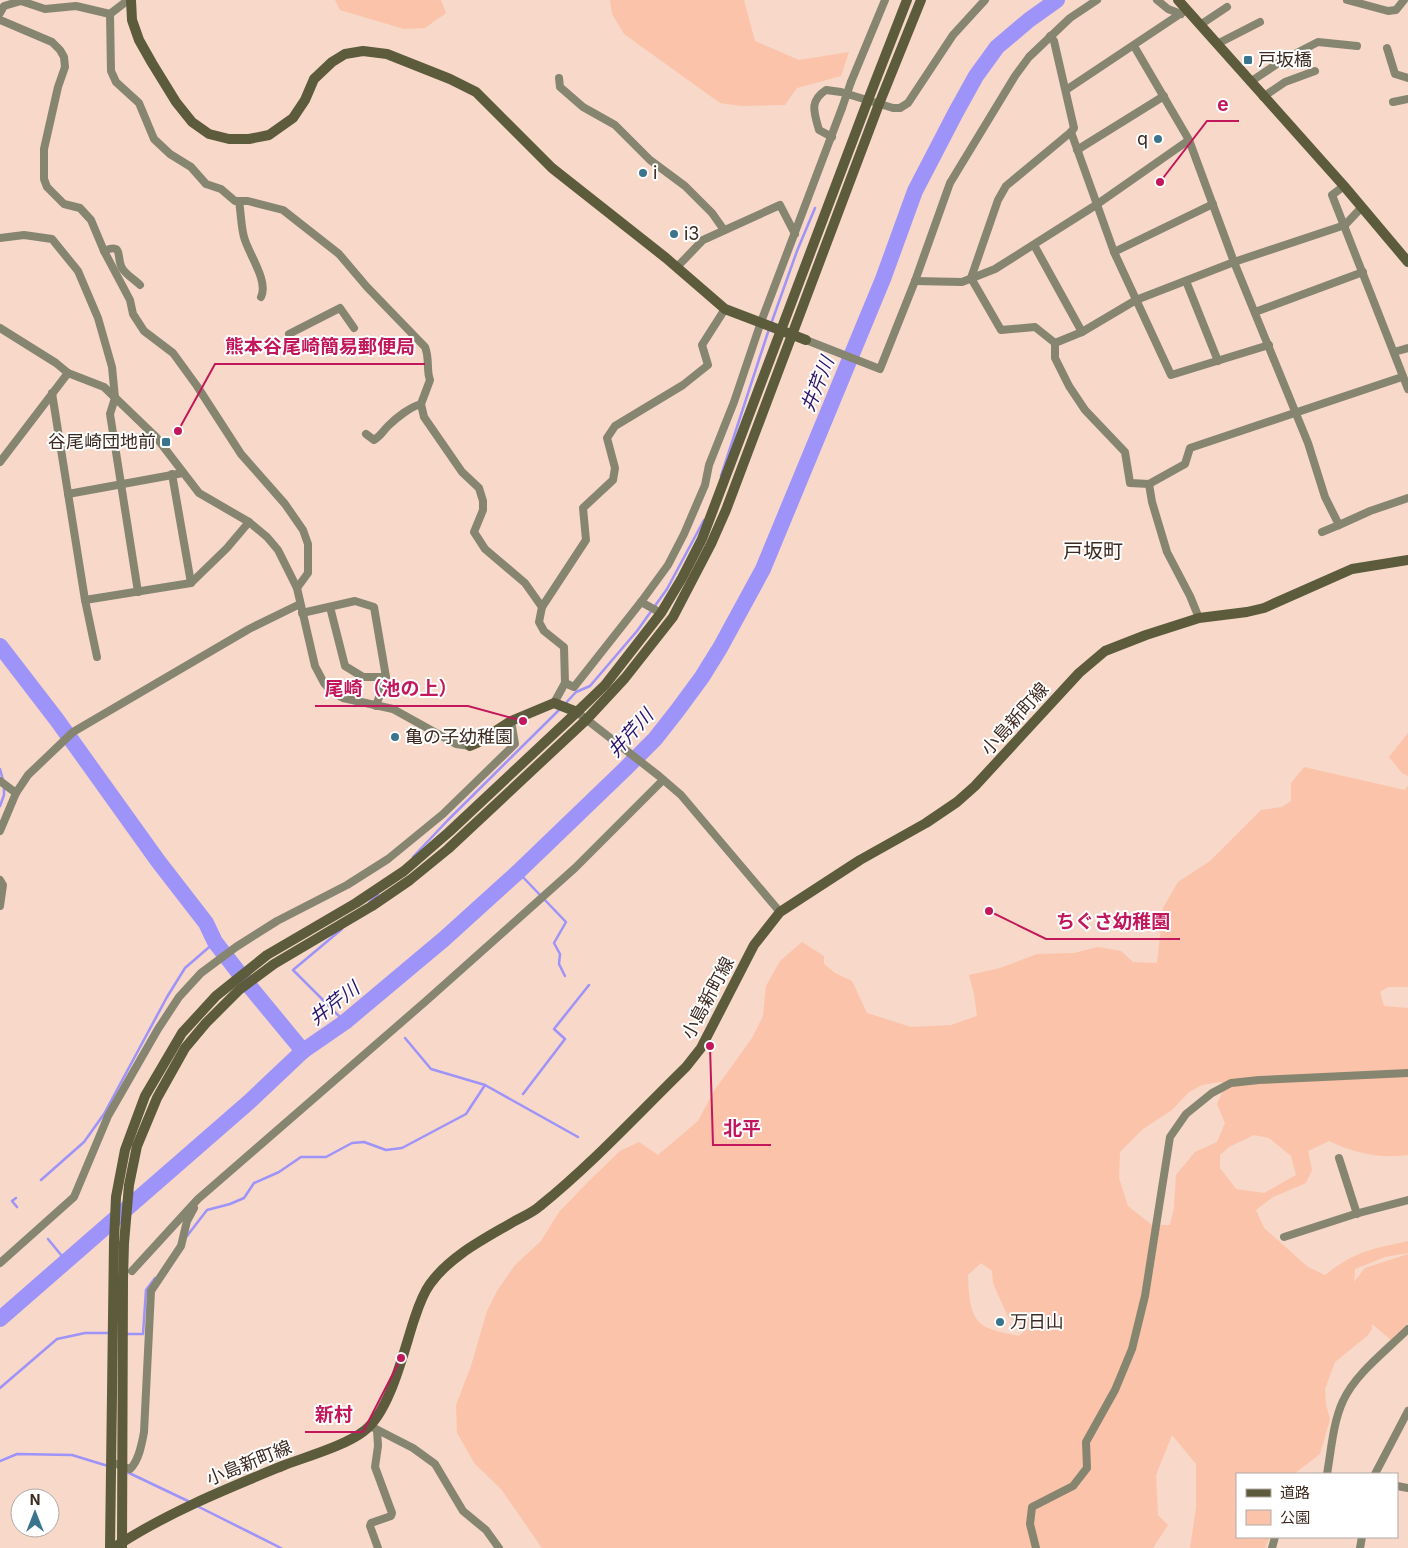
<svg xmlns="http://www.w3.org/2000/svg" width="1408" height="1548" font-family="Inter,'Noto Sans JP',sans-serif">
	<rect width="100%" height="100%" fill="#f7d8c9"/>
	<g fill="#fbc3a9" fill-rule="evenodd">
		<polygon points="335,0 441,0 446,13 425,28 404,29 340,10"/>
		<polygon points="610,0 744,0 755,41 799,60 849,52 841,76 797,88 785,105 741,106 720,103 624,34 612,14"/>
		<polygon points="1408,733 1408,776 1402,773 1389,757"/>
		<path d="M1304 767 1405 790 1408 785V987H1388L1380 992 1384 1006 1408 1008V1155C1380 1159 1355 1153 1329 1141L1308 1151 1312 1170 1306 1183 1273 1197 1256 1210 1264 1228 1308 1267 1325 1275C1355 1251 1372 1249 1408 1241V1253L1385 1257 1355 1269 1354 1282 1365 1268 1408 1254V1323L1391 1340 1372 1324V1329L1367 1336 1335 1362 1325 1389 1326 1405 1330 1419 1320 1454 1294 1474H1237V1537H1270L1265 1548H1190L1196 1508V1464L1172 1435 1156 1475 1158 1515 1168 1525 1153 1548H542L501 1489 475 1464 457 1433 456 1405 471 1366 487 1311 497 1291 515 1265 541 1241 559 1212 590 1180 620 1151 639 1142 658 1155 698 1121 714 1091 752 1038 763 1016 766 986 780 961 802 942 824 956V964L835 973 852 981 867 1013 911 1027 951 1025 977 1016 974 994 969 975 1000 968 1037 954 1074 953 1098 947 1121 951 1133 962 1157 963 1163 908 1178 882 1210 861 1261 810 1282 807 1291 801V783ZM1220 1082 1226 1084 1217 1104 1225 1123 1217 1142 1195 1152 1176 1175 1174 1208 1170 1225H1152L1128 1206 1119 1178 1120 1152 1143 1129 1172 1110 1189 1092 1202 1085ZM1254 1135 1269 1138 1291 1156 1296 1175 1264 1193 1236 1189 1220 1168V1155L1229 1147ZM981 1263 992 1271 993 1283 1008 1317 1028 1328 1019 1336C1009 1334 997 1332 988 1328 968 1320 969 1293 968 1275Z"/>
	</g>
	<g fill="none" stroke-linecap="round" stroke-linejoin="round">
		<g stroke="#9e93f9" stroke-width="2.5">
			<polyline points="771,324 797,251 815,208"/>
			<polyline points="721,476 769,329"/>
			<polyline points="564,705 576,692 590,686 637,631 667,589 704,520"/>
			<polyline points="0,769 3,780"/>
			<polyline points="0,806 4,795 4,785"/>
			<polyline points="413,857 448,820 560,709"/>
			<polyline points="518,872 566,922 554,943 560,954 559,964 565,976"/>
			<polyline points="369,903 378,894"/>
			<polyline points="342,929 293,970 345,1022"/>
			<polyline points="405,1038 431,1069 485,1085"/>
			<polyline points="523,1094 565,1039 554,1029 589,985"/>
			<polyline points="41,1180 84,1142 104,1114 167,997 185,968 215,942"/>
			<polyline points="16,1198 12,1201 17,1207"/>
			<polyline points="187,1236 207,1210 230,1204 244,1198 254,1183 279,1172 301,1157 326,1157 352,1143 364,1142 386,1150 402,1148 466,1114 485,1085 578,1137"/>
			<polyline points="48,1239 66,1261"/>
			<polyline points="125,1334 143,1334 146,1290 155,1278"/>
			<polyline points="0,1388 57,1339 85,1333 110,1333"/>
			<polyline points="0,1461 17,1454 72,1455 108,1466"/>
			<polyline points="127,1472 190,1502"/>
			<polyline points="197,1506 281,1548"/>
		</g>
		<g stroke="#9e93f9" stroke-width="16">
			<polyline points="0,646 57,720 158,861 206,923 215,942 246,982 303,1051"/>
			<polyline points="0,1319 249,1102 303,1051 345,1022 444,939 518,872 625,769 655,739 677,711 702,677 720,648 763,569 883,279 915,191 956,112 976,76 997,47 1029,20 1057,0"/>
		</g>
		<g stroke="#868570" stroke-width="8">
			<polyline points="1157,0 1168,9 1181,14"/>
			<polyline points="1347,0 1388,11 1396,10 1404,0"/>
			<polyline points="0,13 4,6 21,1 45,9 76,6 110,14"/>
			<path d="M110 14 111 71 116 82 139 103 154 139 170 154 191 167 206 184 221 189 235 201H248L283 210 339 254 367 287 425 347C430 359 426 370 430 380L421 404 424 417 462 472 479 488 483 501V510L474 532 485 549 525 583 542 607"/>
			<polyline points="110,14 128,0"/>
			<polyline points="0,20 52,42 60,50 64,57 65,67 58,87 44,149 44,179 47,187 64,204 80,208 91,220 104,251 130,300 133,314 144,331 173,353 197,386 241,454 285,504 303,530 308,544 308,573 297,588"/>
			<polyline points="1200,25 1227,7"/>
			<polyline points="1050,36 1054,41 1074,128 1071,132 1114,252 1171,375 1269,345"/>
			<polyline points="1217,44 1260,22"/>
			<polyline points="1134,46 1189,140 1234,262 1308,443 1325,497 1339,525 1322,532"/>
			<polyline points="1387,48 1395,74 1408,78"/>
			<polyline points="559,78 560,87 583,107 615,125 650,160 685,186 712,213 724,230"/>
			<polyline points="851,82 885,0"/>
			<polyline points="1250,82 1283,60 1318,42 1357,46"/>
			<polyline points="1066,90 1186,10"/>
			<polyline points="1263,97 1285,82 1315,71"/>
			<polyline points="1393,102 1408,99"/>
			<path d="M832 137 819 130C814 112 809 101 826 90L841 92 893 108H900L908 103 953 35 985 0"/>
			<polyline points="1077,150 1164,96"/>
			<polyline points="1344,186 1332,195 1408,389"/>
			<path d="M239 201C241 213 241 226 244 237 248 253 269 281 261 297"/>
			<polyline points="0,238 24,235 52,239 78,271 98,318 112,367 115,398 110,414 138,592"/>
			<polyline points="1034,245 1082,332"/>
			<path d="M104 251C124 242 116 258 122 268 125 274 135 280 140 285"/>
			<polyline points="1114,252 1213,204"/>
			<polyline points="677,267 703,240 780,205 795,234"/>
			<polyline points="915,281 962,282 995,269 1096,205 1189,140"/>
			<polyline points="1186,281 1218,361"/>
			<polyline points="1255,312 1363,272"/>
			<polyline points="0,328 56,363 68,373 104,387 156,437 199,493 249,522 267,537 278,550 297,588 315,666 324,683 332,692 343,698 393,709 456,744 470,746"/>
			<polyline points="289,334 340,308 354,328"/>
			<polyline points="806,340 880,369 915,281 950,183 1015,76 1029,57 1070,18 1097,0"/>
			<polyline points="1055,343 1055,358 1069,386 1085,410 1125,452 1130,483 1149,484 1185,464 1190,448 1402,377"/>
			<polyline points="1055,343 1082,332 1136,300 1234,262 1345,225 1361,208"/>
			<polyline points="1055,343 1035,327 1001,330 971,278 998,200 1006,186 1071,132"/>
			<polyline points="1394,352 1408,348"/>
			<polyline points="52,393 85,600 97,657"/>
			<path d="M366 434 374 440C381 436 383 431 388 426 396 418 410 407 421 404"/>
			<polyline points="0,462 68,373"/>
			<polyline points="172,474 191,583"/>
			<polyline points="1149,484 1152,502 1167,552 1190,596 1199,618"/>
			<polyline points="68,494 183,473"/>
			<polyline points="1339,525 1370,511 1408,498"/>
			<polyline points="85,600 191,583 227,548 249,522"/>
			<polyline points="641,602 661,613"/>
			<polyline points="330,607 345,666 363,677 386,677"/>
			<polyline points="302,613 355,601 374,607 386,677 376,706"/>
			<polyline points="565,683 574,687 641,602 668,565 684,534 705,485 709,465 734,402 761,322 842,108"/>
			<polyline points="554,703 565,683 564,647 544,631 539,622 542,607 586,540 583,508 613,480 615,468 607,438 615,426 683,385 708,365 702,345 725,309"/>
			<polyline points="577,712 659,776 681,795 780,912"/>
			<polyline points="0,781 16,793"/>
			<polyline points="0,831 16,793 28,775 73,732 249,629 300,604"/>
			<polyline points="0,880 3,885 0,906"/>
			<polyline points="1339,1158 1357,1214"/>
			<polyline points="1284,1237 1355,1214 1408,1200"/>
			<polyline points="0,1263 74,1197 108,1116 158,1029 179,997 201,973 236,947 277,921 347,885 388,859 443,814 515,744 511,721"/>
			<polyline points="132,1271 198,1199 426,1001 575,868 663,780"/>
			<polyline points="370,1426 413,1448 435,1464 463,1511 486,1530 499,1548"/>
			<polyline points="377,1430 378,1446 375,1467 392,1513 391,1516 371,1523 370,1526 378,1548"/>
			<path d="M111 1462 130 1469C139 1461 142 1443 144 1432L151 1291 181 1246 187 1221 194 1208"/>
			<path d="M1327 1474C1331 1452 1333 1422 1343 1401 1355 1374 1387 1350 1408 1329"/>
			<polyline points="1375,1474 1408,1411"/>
			<polyline points="1397,1486 1408,1488"/>
			<polyline points="1036,1548 1030,1524 1032,1507 1073,1486 1087,1468 1086,1442 1115,1390 1132,1349 1145,1296 1170,1137 1186,1114 1212,1093 1231,1083 1259,1080 1408,1073"/>
			<polyline points="1272,1548 1275,1537"/>
			<polyline points="1360,1548 1362,1537"/>
		</g>
		<g stroke="#5c5b3c" stroke-width="10">
			<polyline points="131,0 132,20 139,40 152,63 176,102 192,122 209,134 229,139 249,139 269,135 293,118 305,100 314,79 332,62 345,54 363,51 387,54 450,79 476,92 552,168 666,258 725,309 806,340"/>
			<polyline points="1178,0 1344,186 1408,262"/>
			<polyline points="470,746 477,743 511,721 554,703 577,712"/>
			<path d="M118 1545C169 1512 226 1489 282 1466 305 1457 345 1446 364 1431 390 1412 404 1350 414 1320 418 1308 422 1295 430 1284 450 1256 484 1239 513 1222 522 1217 532 1213 540 1206 592 1164 638 1114 686 1067L701 1048 754 945 780 912 860 860 926 823 957 802 975 786 1079 673 1105 651 1146 635 1199 618 1247 612 1264 608 1352 569 1408 560"/>
			<polyline points="110,1548 114,1241 116,1197 125,1150 132,1131 145,1096 182,1033 216,996 267,955 356,903 404,871 449,832 577,712 605,685 661,613 682,578 702,539 868,100 907,0"/>
			<polyline points="122,1548 123,1279 124,1243 129,1185 137,1146 157,1098 185,1048 206,1023 239,990 274,964 372,906 410,880 448,849 586,720 625,678 673,617 711,544 726,510 879,104 921,0"/>
		</g>
		<polyline stroke="#868570" stroke-width="8" points="842,108 851,82"/>
	</g>
	<g fill="#3a758d" stroke="#fff" stroke-width="2">
		<rect x="1243" y="55" width="10" height="10" rx="2.5"/>
		<circle cx="1158" cy="139" r="5"/>
		<circle cx="643" cy="173" r="5"/>
		<circle cx="674" cy="234" r="5"/>
		<rect x="161" y="437" width="10" height="10" rx="2.5"/>
		<circle cx="395" cy="737" r="5"/>
		<circle cx="1000" cy="1322" r="5"/>
	</g>
	<g text-anchor="middle" stroke-width="4" stroke-linejoin="round" paint-order="stroke">
		<g font-size="18" fill="#3d2a20" stroke="#fff" text-anchor="start">
			<text x="1258" y="66">戸坂橋</text>
			<text x="1148" y="145" text-anchor="end">q</text>
			<text x="653" y="179">i</text>
			<text x="684" y="240">i3</text>
			<text x="156" y="448" text-anchor="end">谷尾崎団地前</text>
			<text x="405" y="743">亀の子幼稚園</text>
			<text x="1010" y="1328">万日山</text>
		</g>
		<g font-size="18" fill="#3d2a20" stroke="#fff">
			<text transform="translate(1015 719) rotate(-48)" y="6">小島新町線</text>
			<text transform="translate(708 998) rotate(-62)" y="6">小島新町線</text>
			<text transform="translate(249 1463) rotate(-22)" y="6">小島新町線</text>
		</g>
		<g font-size="19" font-style="italic" fill="#2d156e" stroke="#fff">
			<text transform="translate(817 384) rotate(-68)" y="7">井芹川</text>
			<text transform="translate(630 733) rotate(-48)" y="7">井芹川</text>
			<text transform="translate(334 1003) rotate(-38)" y="7">井芹川</text>
		</g>
		<g font-size="20" fill="#3d2a20" stroke="#fff">
			<text x="1093" y="558">戸坂町</text>
		</g>
	</g>
	<path fill="none" stroke="#c2185b" stroke-width="2" d="M1160 182L1207 121H1239M178 431L215 364H425M523 721L468 706H315M989 911L1046 939H1180M710 1046L713 1145H771M401 1358L363 1432H305"/>
	<g fill="#c2185b" stroke="#fff" stroke-width="2">
		<circle cx="1160" cy="182" r="5"/>
		<circle cx="178" cy="431" r="5"/>
		<circle cx="523" cy="721" r="5"/>
		<circle cx="989" cy="911" r="5"/>
		<circle cx="710" cy="1046" r="5"/>
		<circle cx="401" cy="1358" r="5"/>
	</g>
	<g font-size="19" text-anchor="middle" font-weight="bold" fill="#c2185b" stroke="#fff" stroke-width="4" stroke-linejoin="round" paint-order="stroke">
		<text x="1223" y="111">e</text>
		<text x="320" y="353">熊本谷尾崎簡易郵便局</text>
		<text x="391" y="695">尾崎（池の上）</text>
		<text x="1113" y="928">ちぐさ幼稚園</text>
		<text x="742" y="1135">北平</text>
		<text x="334" y="1421">新村</text>
	</g>
	<rect x="1236" y="1473" width="162" height="65" fill="#ffffff" stroke="#b1aaa6"/>
	<rect x="1246" y="1489" width="25" height="8" fill="#5c5b3c" stroke="#b1aaa6"/>
	<text x="1280" y="1498" font-size="15" fill="#3d2a20">道路</text>
	<rect x="1246" y="1510" width="25" height="15" fill="#fbc3a9" stroke="#b1aaa6"/>
	<text x="1280" y="1523" font-size="15" fill="#3d2a20">公園</text>
	<g transform="translate(35 1513)"><circle r="24" fill="#ffffff" stroke="#b1aaa6"/>
	<path d="M0-4L9 19L0 12L-9 19Z" fill="#3a758d"/>
	<text y="-8" font-size="14" font-weight="bold" text-anchor="middle" fill="#3d2a20">N</text>
	</g>
</svg>
